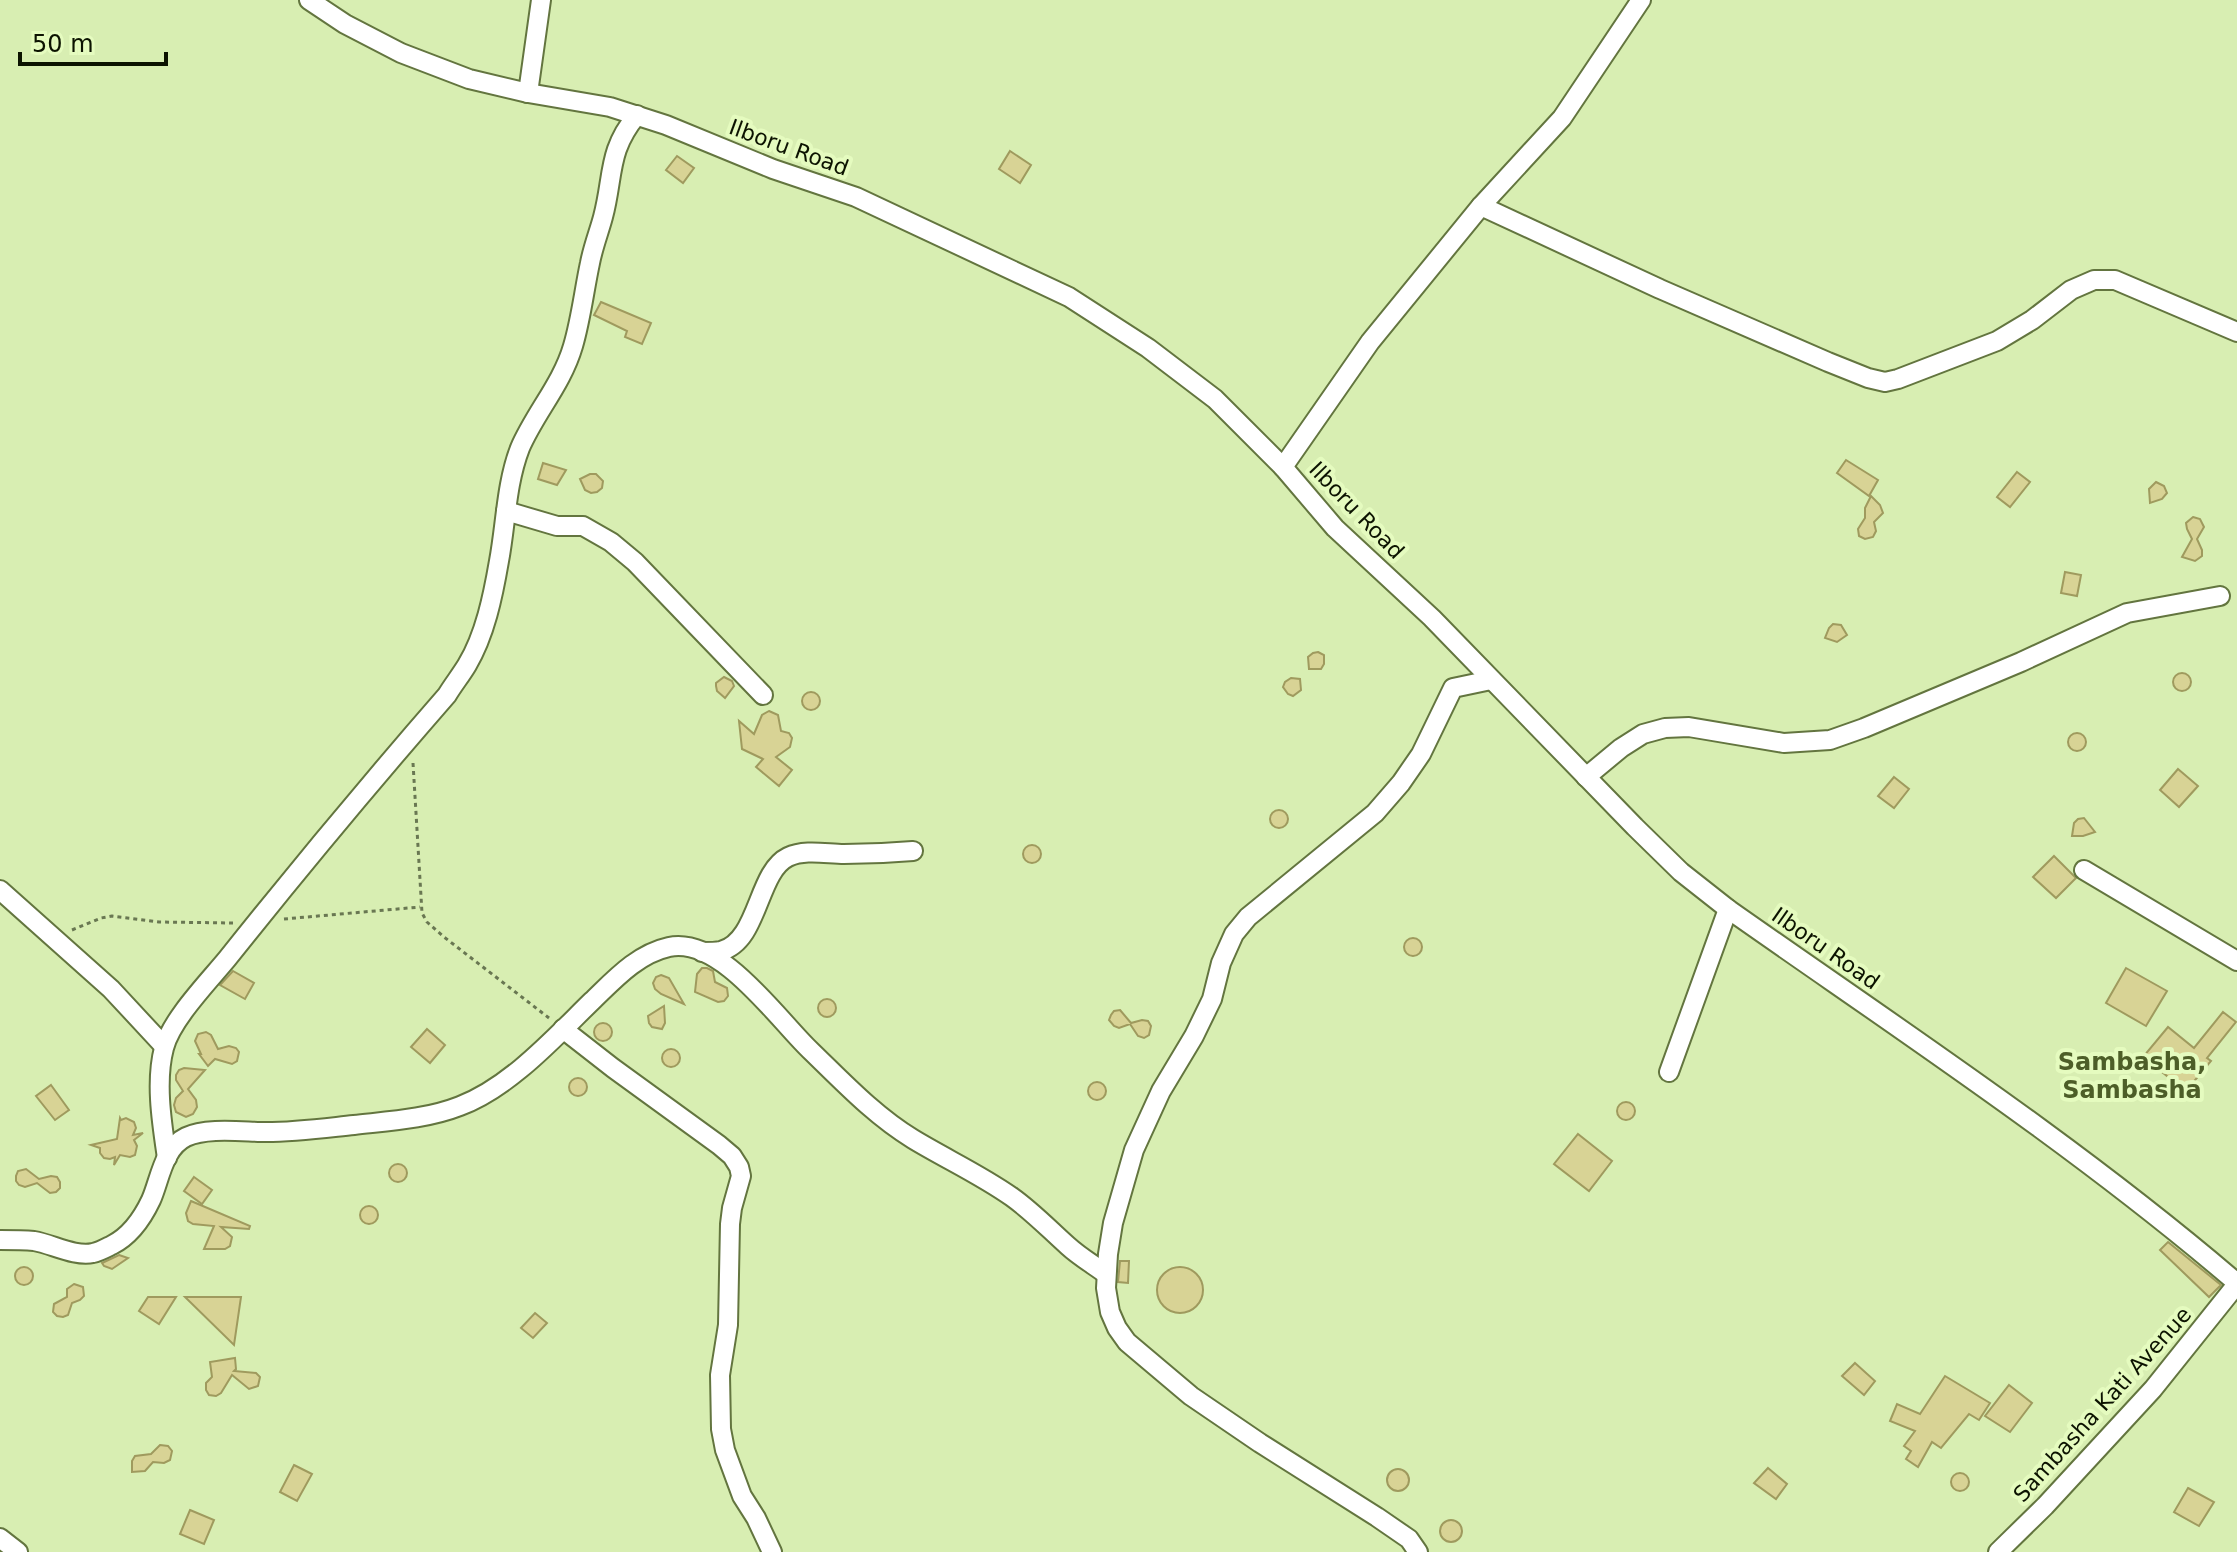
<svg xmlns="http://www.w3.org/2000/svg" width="2237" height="1552" font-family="'DejaVu Sans',sans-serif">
	<rect width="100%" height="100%" fill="#d8eeb2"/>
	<g fill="#d8d395" stroke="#9f9a5e" stroke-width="2">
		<polygon points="1010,151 1031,165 1020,183 999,169"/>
		<polygon points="677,156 694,168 683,183 666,170"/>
		<polygon points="601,302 651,323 642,344 625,337 627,331 594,315"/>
		<polygon points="1846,460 1878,480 1869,496 1837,473"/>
		<polygon points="543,463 566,470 557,485 538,479"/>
		<polygon points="2017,472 2030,482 2010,507 1997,497"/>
		<polygon points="590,474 596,474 603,481 602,488 597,492 591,493 585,490 580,479"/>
		<polygon points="2156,482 2164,486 2167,493 2162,499 2150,503 2149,489"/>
		<polygon points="1871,496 1880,505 1883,513 1874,522 1876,531 1873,537 1865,539 1859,536 1858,529 1865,518 1865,508"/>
		<polygon points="2193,517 2200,519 2204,527 2197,539 2202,550 2202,556 2195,561 2182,557 2192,539 2187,529 2186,523"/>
		<polygon points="2065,572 2081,575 2077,596 2061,593"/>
		<polygon points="1833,624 1841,625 1847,635 1837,642 1825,638 1829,628"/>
		<polygon points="1318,652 1324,655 1324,664 1321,669 1309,669 1308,657 1313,653"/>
		<circle cx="2182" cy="682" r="9"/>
		<polygon points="724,677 732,681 734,686 725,698 717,691 716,686 716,683"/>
		<polygon points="1291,678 1300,679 1301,690 1293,696 1288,694 1283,687 1285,682"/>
		<circle cx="811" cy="701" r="9"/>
		<polygon points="769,711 778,715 781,731 789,733 792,738 790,747 776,757 792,770 779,786 756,767 763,759 742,749 739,721 754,734 762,715"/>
		<circle cx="2077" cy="742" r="9"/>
		<polygon points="2178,769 2198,786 2179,807 2160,790"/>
		<polygon points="1894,777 1909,789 1894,808 1878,796"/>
		<circle cx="1279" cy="819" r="9"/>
		<polygon points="2084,818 2095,832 2083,836 2072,836 2074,823 2078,819"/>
		<circle cx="1032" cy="854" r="9"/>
		<polygon points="2054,856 2076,878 2056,898 2033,877"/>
		<circle cx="1413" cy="947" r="9"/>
		<polygon points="702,968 707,968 713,971 715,982 727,988 728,996 724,1001 718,1002 695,992 697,974"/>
		<polygon points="2126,968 2167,991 2146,1026 2106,1003"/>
		<polygon points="233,971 254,983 245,999 220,985"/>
		<polygon points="661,975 669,978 684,1004 661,994 655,989 653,983 656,977"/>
		<circle cx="827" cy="1008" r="9"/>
		<polygon points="664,1006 665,1023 662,1029 652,1027 649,1023 648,1016"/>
		<polygon points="1120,1010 1131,1023 1142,1020 1148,1021 1151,1026 1149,1035 1144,1038 1138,1036 1130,1024 1119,1028 1114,1026 1109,1020 1111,1015 1114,1011"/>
		<polygon points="2223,1012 2236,1022 2207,1058 2211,1061 2186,1091 2143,1057 2168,1027 2194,1048"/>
		<circle cx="603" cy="1032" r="9"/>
		<polygon points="427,1029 445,1045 430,1063 411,1047"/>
		<polygon points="206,1032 211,1035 218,1049 229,1046 236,1048 239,1052 237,1061 232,1064 215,1059 208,1066 199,1054 201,1054 195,1041 198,1034"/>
		<circle cx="671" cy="1058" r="9"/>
		<polygon points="184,1068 205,1070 188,1089 196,1100 197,1107 193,1114 186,1117 176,1112 174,1105 176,1098 183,1091 176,1080 176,1075 179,1070"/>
		<circle cx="578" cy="1087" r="9"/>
		<circle cx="1097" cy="1091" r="9"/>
		<polygon points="51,1085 69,1110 55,1120 36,1096"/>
		<circle cx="1626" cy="1111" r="9"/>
		<polygon points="120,1118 121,1120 126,1118 134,1122 136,1128 133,1135 143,1133 134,1140 137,1146 135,1155 130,1157 120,1155 114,1165 115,1157 110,1159 104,1158 100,1153 100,1148 91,1145 117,1139"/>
		<polygon points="1578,1134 1612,1161 1589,1191 1554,1164"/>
		<circle cx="398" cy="1173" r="9"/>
		<polygon points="26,1169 39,1179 51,1176 57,1177 60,1182 60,1188 56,1192 50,1193 37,1183 25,1187 19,1185 16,1181 16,1176 18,1171"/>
		<polygon points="194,1177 212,1190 202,1204 184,1191"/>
		<polygon points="191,1201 250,1226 249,1229 221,1227 232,1237 230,1246 225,1249 204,1249 214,1226 193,1224 188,1221 186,1213"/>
		<circle cx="369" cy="1215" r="9"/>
		<polygon points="2168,1242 2221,1285 2209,1297 2160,1250"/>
		<polygon points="119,1255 128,1258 112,1269 104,1266 102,1263"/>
		<polygon points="1120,1261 1129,1261 1128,1283 1118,1282"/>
		<circle cx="1180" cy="1290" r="23"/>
		<circle cx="24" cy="1276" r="9"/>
		<polygon points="74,1284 83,1287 84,1296 80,1300 72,1303 68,1315 63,1317 57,1316 53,1312 54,1304 67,1297 67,1289"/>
		<polygon points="148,1297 176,1297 159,1324 139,1311"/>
		<polygon points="185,1297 241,1297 234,1345"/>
		<polygon points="535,1313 547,1323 533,1338 521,1328"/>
		<polygon points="235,1358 236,1369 234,1371 256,1373 260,1377 258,1386 249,1389 232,1375 221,1393 216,1396 209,1395 206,1390 206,1383 212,1377 210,1362"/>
		<polygon points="1855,1363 1875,1381 1864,1395 1842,1376"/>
		<polygon points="1945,1376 1990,1403 1979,1420 1969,1414 1941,1448 1932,1442 1918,1467 1906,1459 1911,1451 1904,1446 1915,1431 1890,1421 1897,1404 1920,1414"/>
		<polygon points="2009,1385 2032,1403 2010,1432 1985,1416"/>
		<polygon points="160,1445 168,1446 172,1451 170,1460 164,1463 153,1462 145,1471 132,1472 132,1461 135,1456 151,1454"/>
		<polygon points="294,1465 312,1474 297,1501 280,1492"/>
		<polygon points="1768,1468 1787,1484 1776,1499 1754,1483"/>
		<circle cx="1398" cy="1480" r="11"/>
		<circle cx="1960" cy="1482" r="9"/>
		<polygon points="2188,1488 2214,1502 2199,1526 2174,1512"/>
		<polygon points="190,1510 214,1520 204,1544 180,1534"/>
		<circle cx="1451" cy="1531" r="11"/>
	</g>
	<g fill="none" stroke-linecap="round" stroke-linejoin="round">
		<defs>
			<g id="street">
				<path d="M309 0 345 24 401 53 469 79 528 93 610 107 666 125 773 169 856 197 1069 297 1148 348 1215 399 1283 467 1335 528 1432 618 1635 827 1681 872 1728 909C1900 1030 2077 1146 2237 1283"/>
				<polyline points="528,93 541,0"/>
				<polyline points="1481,206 1660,289 1828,362 1868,378 1885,382 1898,379 1997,341 2032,320 2071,290 2094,280 2115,280 2237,332"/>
				<polyline points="1283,467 1370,342 1481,206 1562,118 1641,0"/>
				<polyline points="506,511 557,526 583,526 611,542 635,562 763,695"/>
				<polyline points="1586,777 1621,748 1643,734 1665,728 1689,727 1784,743 1830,740 1864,728 2021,662 2127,613 2220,596"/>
				<polyline points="2084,870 2237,961"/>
				<polyline points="0,890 111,989 164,1046"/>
				<path d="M702 952C708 952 715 952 721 951 759 941 757 872 788 857 805 849 827 854 844 854 868 854 890 853 913 851"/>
				<polyline points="563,1029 613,1068 719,1145 732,1156 739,1167 741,1176 732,1208 730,1224 728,1325 720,1375 721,1429 725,1450 742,1496 756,1518 772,1552"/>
				<polyline points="1669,1072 1728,909"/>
				<path d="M167 1158C162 1124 155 1082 164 1048 171 1020 208 982 227 959 298 870 372 781 447 695 453 685 461 675 467 665 485 635 493 596 499 561 506 524 506 484 520 448 535 413 562 384 573 346 581 319 584 291 590 263 593 247 599 232 603 217 614 176 607 151 637 115"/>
				<path d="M0 1240C11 1240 23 1240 34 1241 52 1244 75 1257 93 1253 99 1252 106 1248 112 1245 130 1236 142 1219 151 1200 160 1180 163 1148 186 1137 207 1127 244 1132 266 1132 296 1132 325 1128 354 1125 389 1121 427 1119 460 1106 510 1087 554 1038 592 1001 614 980 637 954 669 947 721 936 778 1020 811 1051 843 1082 875 1116 913 1139 946 1159 981 1175 1012 1197 1033 1212 1050 1230 1068 1246 1080 1257 1094 1265 1106 1274"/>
				<polyline points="0,1538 18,1552"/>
				<polyline points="1418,1552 1409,1539 1377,1517 1260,1443 1191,1396 1127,1342 1117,1328 1110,1312 1106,1288 1108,1254 1113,1223 1134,1150 1161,1091 1194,1036 1212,999 1221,963 1234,934 1248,917 1375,813 1401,783 1421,754 1453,688 1491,680"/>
				<polyline points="1998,1552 2045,1506 2153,1389 2237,1284"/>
			</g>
		</defs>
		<use href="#street" stroke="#63753f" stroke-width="22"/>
		<g stroke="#697752" stroke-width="3" stroke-dasharray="4 4" stroke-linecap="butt">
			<polyline points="413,763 422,913 427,922 444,937 549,1018"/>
			<polyline points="284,919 420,907"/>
			<polyline points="72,930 101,918 112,916 159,922 233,923"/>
		</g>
		<use href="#street" stroke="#fff" stroke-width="18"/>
	</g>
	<g text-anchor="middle" stroke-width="8" stroke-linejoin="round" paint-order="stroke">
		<g font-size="22" fill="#0c1301" stroke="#e5fbbf">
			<text transform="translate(789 147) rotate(20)" y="8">Ilboru Road</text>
			<text transform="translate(1357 510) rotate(46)" y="8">Ilboru Road</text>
			<text transform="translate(1826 948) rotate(35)" y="8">Ilboru Road</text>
			<text transform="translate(2102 1404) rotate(-48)" y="8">Sambasha Kati Avenue</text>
		</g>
		<g font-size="24" font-weight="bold" fill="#4d5e28" stroke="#e5fbbf">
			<text x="2132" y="1070">Sambasha,<tspan x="2132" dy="28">Sambasha</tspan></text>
		</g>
	</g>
	<path d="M20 52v12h146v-12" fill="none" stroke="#0c1301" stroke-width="4"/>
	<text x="32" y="52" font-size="24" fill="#0c1301" stroke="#e5fbbf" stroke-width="6" paint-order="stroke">50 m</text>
</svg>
